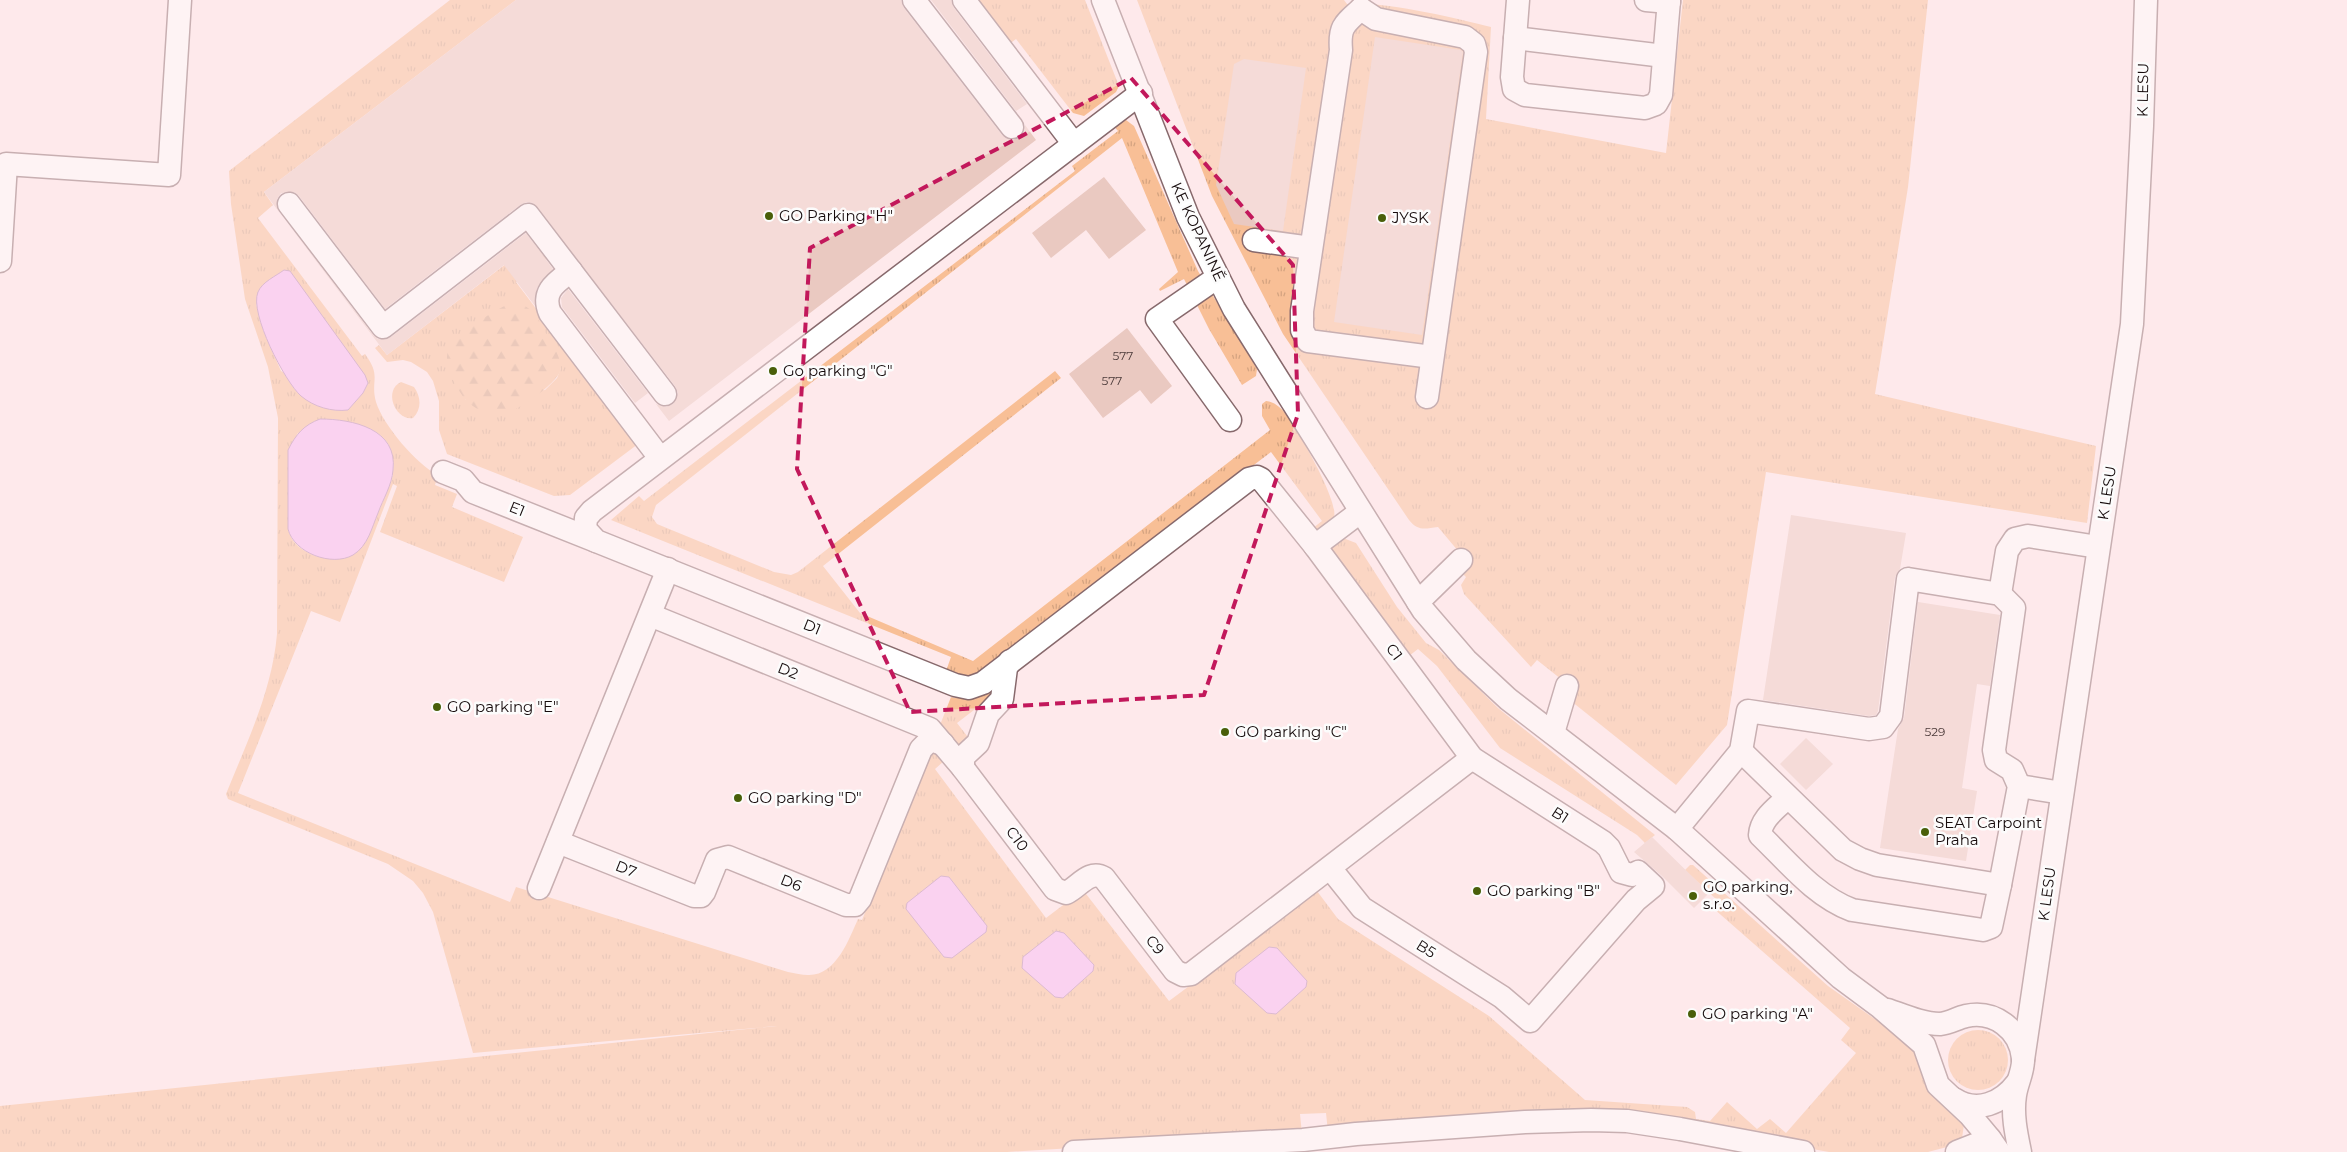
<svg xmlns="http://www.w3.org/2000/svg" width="2347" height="1152" font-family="Montserrat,sans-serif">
	<defs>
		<pattern id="grass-tufts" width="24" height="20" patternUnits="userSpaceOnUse" patternTransform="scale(1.25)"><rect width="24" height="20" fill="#f8bf96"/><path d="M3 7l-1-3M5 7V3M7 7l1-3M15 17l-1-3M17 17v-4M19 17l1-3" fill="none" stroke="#d4a380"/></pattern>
		<pattern id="forest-firs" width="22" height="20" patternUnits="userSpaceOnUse" patternTransform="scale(1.25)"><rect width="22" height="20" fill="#f8bf96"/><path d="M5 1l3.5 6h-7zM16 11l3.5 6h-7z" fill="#d4a380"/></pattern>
	</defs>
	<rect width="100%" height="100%" fill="#fee9eb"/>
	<g fill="url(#grass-tufts)" fill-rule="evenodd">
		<path d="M450 0H516L264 192 273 205 258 218 362 356 365 354C382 377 370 380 376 402 383 425 417 465 438 475L435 485 457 494 452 507 523 537 504 582 380 532 397 486 393 484 340 622 311 611 238 793 510 902 516 887 788 972C795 973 802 975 808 975 836 976 849 939 858 919L862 920 929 753 933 749 944 761 935 769 1046 918 1083 890 1169 1001 1317 891 1338 919 1489 1016 1585 1100 1687 1107 1695 1112 1696 1119 1710 1121 1727 1102 1757 1129 1770 1119 1786 1133 1856 1053 1841 1040 1850 1028 1713 908 1718 901 1685 870 1690 865H1693L1828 986 1916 1048 1964 1125 1962 1138 1947 1147 1928 1152H1829L1709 1130 1328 1132 1326 1113 1300 1114 1302 1134 1007 1152H0V1106L777 1026 473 1053 433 912 423 893 413 881 388 864 228 799 226 794C247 742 272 691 277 634L278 418 268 367 245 299 231 204 229 171ZM256 304 368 383 363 393 348 410 281 371 264 332ZM333 419C370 426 400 433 392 479L367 539 318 557C303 551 292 545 288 529L297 434 313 422Z"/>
		<polygon points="974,0 1085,0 1119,86 1116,92 1084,116 1073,113 1016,39 1008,45"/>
		<path d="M1137 0H1344L1347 4C1378 0 1457 18 1491 27L1486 119 1666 153 1683 0H1928L1908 187 1875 394 2096 446 2087 523 1766 472 1727 725 1676 785 1571 701 1576 691 1537 660 1531 667 1464 594 1461 585 1466 577 1460 571 1469 564 1438 527C1424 529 1418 531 1409 520L1283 334 1212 196Z"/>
		<path d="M1126 120 1134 126 1198 271 1257 369 1256 376 1242 385 1209 329 1184 279 1160 291 1159 289 1178 272 1122 138 656 505 652 517 657 524 774 572 791 575 798 572 1055 371 1061 378 823 566 860 613 973 661 1270 430 1262 416V404L1266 401C1274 402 1280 407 1285 413 1297 428 1339 501 1334 517L1316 531 1313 528 1322 521 1271 452 977 675 957 676 946 671 951 657 611 520 639 496 644 501 1075 171 1072 166 1118 131 1114 126Z"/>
		<path d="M533 243 546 259 516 282 638 444 570 495 554 496 447 454 439 430V401L433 381 427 372 411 362 403 360 387 362 375 348 379 345 387 355ZM448 364 561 368 557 378 545 390 466 400Z"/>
		<path d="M401 382 414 387C421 397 422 409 413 418 395 421 383 390 401 382Z"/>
		<polygon points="1343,538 1356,543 1397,607 1426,643 1439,650 1498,708 1655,835 1645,843 1637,835 1500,748 1437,666 1418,649 1409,656 1331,552 1330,546"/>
		<polygon points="990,692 992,693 991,697 957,723 971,741 960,749 940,725 951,697 955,698"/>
		<circle cx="1978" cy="1060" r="30"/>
	</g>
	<path fill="url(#forest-firs)" d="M514 302C533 307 537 316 545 332 551 342 560 355 561 367 562 381 517 411 504 414 491 417 475 410 466 400 457 389 443 365 448 351 452 336 500 306 514 302Z"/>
	<g fill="#f7b5f7" stroke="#b482b0">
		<path d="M284 270 290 271 365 375 368 383 363 393 348 410C332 412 314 407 301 396 285 382 249 313 258 292 262 282 276 276 284 270Z"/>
		<path d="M320 419C353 419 398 429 393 470 392 485 383 499 378 513 372 527 368 546 353 555 332 567 294 553 288 529V450C296 434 304 425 320 419Z"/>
		<polygon points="941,876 949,877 987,926 986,932 952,958 944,957 906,909 907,903"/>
		<polygon points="1056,931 1064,933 1094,965 1093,971 1063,998 1055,997 1022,968 1023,957"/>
		<polygon points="1269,947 1277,948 1307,981 1306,987 1276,1014 1267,1013 1235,984 1236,973"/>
	</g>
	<g fill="#eac9c1">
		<polygon points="516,0 901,0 904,8 1002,135 1013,140 1020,138 1024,132 1025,125 1036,140 669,421 656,404 666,407 673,404 678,393 675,386 533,203 527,202 520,205 385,309 299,196 294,192 281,193 277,199 279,212 373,335 378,339 391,337 526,233 553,269 537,288 535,306 504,265 387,355 264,192"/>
		<polygon points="931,0 951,0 954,8 1027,104 1016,111"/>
		<polygon points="1375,37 1461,50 1463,52 1422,335 1334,322"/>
		<polygon points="1244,59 1306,68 1283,231 1234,224 1216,185 1234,64"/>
		<polygon points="1104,177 1146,230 1109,259 1086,230 1051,258 1032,233"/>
		<polygon points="568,289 648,393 635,403 562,307 561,298"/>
		<polygon points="1127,328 1172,386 1151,404 1140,390 1103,418 1069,374"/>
		<polygon points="1791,515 1906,533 1900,569 1895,577 1878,711 1876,715 1869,716 1763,700"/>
		<polygon points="1918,602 2000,615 1990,686 1977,684 1962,788 1977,791 1966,861 1880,848 1898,729 1904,718"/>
		<polygon points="1806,738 1833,764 1806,790 1780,764"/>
		<polygon points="1652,837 1709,893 1694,908 1662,876 1634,852"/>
	</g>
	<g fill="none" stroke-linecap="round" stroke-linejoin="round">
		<defs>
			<g id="minor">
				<polyline points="914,0 1012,127"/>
				<polyline points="964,0 1074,144"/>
				<polyline points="1103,0 1188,217 1234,309 1423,610 1466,660 1508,699 1677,829 1841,978 1880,1007 1924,1045 1938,1085 1970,1115 1990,1139 1999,1152"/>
				<polyline points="1518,0 1512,77 1514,89 1525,95 1645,108 1656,104 1661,95 1669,0"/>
				<polyline points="1646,0 1669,2"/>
				<polyline points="1361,9 1376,19 1465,37 1474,44 1476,52 1427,397"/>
				<path d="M1361 9C1344 24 1339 27 1341 50L1302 311V330L1308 341 1432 357"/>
				<polyline points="1515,38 1664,56"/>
				<polyline points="1141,93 592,511 586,518 585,529 596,541 955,685 969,688 983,683 1249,479 1257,477 1261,479 1315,546 1472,758 1603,842 1609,848 1621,872 1632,875 1638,872 1653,886 1636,900 1530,1021 1502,997 1362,908 1330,868"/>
				<polyline points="289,204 383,327 528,215 665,394"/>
				<polyline points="1254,240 1311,248"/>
				<polyline points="0,261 6,164 169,175 180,0"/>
				<path d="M571 271C555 283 541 292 550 313L660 458"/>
				<polyline points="1218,277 1157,319 1230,420"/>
				<polyline points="443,472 463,480 473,492 596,541"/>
				<polyline points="1315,546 1360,512"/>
				<polyline points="2000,594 2007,551 2015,539 2028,536 2098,547"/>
				<polyline points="1418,602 1461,560"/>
				<path d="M650 615 930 729 963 768 1055 889 1066 893C1079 887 1089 869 1104 878L1175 971 1183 975 1191 974 1472 758"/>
				<polyline points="1553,733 1567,686"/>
				<path d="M1741 751 1843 850 1860 859 1877 865 2000 885 1991 927 1983 930 1852 910C1815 896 1789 863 1760 835 1761 818 1777 808 1788 797"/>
				<polyline points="963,768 963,757 978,743 988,714 1002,699 1006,668 1010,661"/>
				<polyline points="2019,786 2062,793"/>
				<polyline points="1677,829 1741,751 1748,711 1869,729 1883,727 1891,716 1908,579 2000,594 2014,608 1994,750 1996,760 2012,770 2019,786 2000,885"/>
				<polyline points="558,842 694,896 701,896 704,892 717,860 728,857 846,905 855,905 860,899 921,749 930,740 943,744"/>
				<polyline points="539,888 668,569"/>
				<path d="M1888 1010C1905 1016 1923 1024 1940 1024 1950 1023 1957 1018 1966 1016 1994 1010 2020 1029 2023 1058 2024 1070 2017 1082 2015 1095 2012 1114 2016 1133 2020 1152"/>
				<polyline points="2023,1060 2132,324 2142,126 2146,0"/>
				<path d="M1954 1099C1977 1114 2002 1103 2017 1083"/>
				<polyline points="1074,1152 1303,1140 1356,1134 1525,1122 1591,1120 1627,1121 1680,1129 1803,1152"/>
				<polyline points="1957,1152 1990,1139"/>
			</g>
		</defs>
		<use href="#minor" stroke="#87696c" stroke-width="25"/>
		<use href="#minor" stroke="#fff" stroke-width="22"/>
	</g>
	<path d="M0 0H2347V1152H0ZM1131 78 1293 265 1298 414 1204 695 910 712 797 469 810 248Z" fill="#fee9eb" fill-opacity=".55" fill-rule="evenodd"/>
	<path fill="none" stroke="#c2185b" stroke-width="4" stroke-dasharray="10 6" stroke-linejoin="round" d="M1131 78 1293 265 1298 414 1204 695 910 712 797 469 810 248Z"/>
	<g fill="#495f0a" stroke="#fcfcfc" stroke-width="2">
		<circle cx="769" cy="216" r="5"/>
		<circle cx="1382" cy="218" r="5"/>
		<circle cx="773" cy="371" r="5"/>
		<circle cx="437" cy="707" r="5"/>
		<circle cx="1225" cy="732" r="5"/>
		<circle cx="738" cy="798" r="5"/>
		<circle cx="1925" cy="832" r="5"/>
		<circle cx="1477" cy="891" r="5"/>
		<circle cx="1693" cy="896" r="5"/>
		<circle cx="1692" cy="1014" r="5"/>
	</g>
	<g text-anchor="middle" stroke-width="5" stroke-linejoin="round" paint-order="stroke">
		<g font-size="12" fill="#4b3a39">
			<text x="1123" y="360">577</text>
			<text x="1112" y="385">577</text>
			<text x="1935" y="736">529</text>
		</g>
		<g font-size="15" fill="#160b0c" stroke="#fcfcfc">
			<text transform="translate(2143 90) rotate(-89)" y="5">K LESU</text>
			<text transform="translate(1198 232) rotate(65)" y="5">KE KOPANINĚ</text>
			<text transform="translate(2107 493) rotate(-81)" y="5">K LESU</text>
			<text transform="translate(517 509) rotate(22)" y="5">E1</text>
			<text transform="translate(812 627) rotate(22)" y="5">D1</text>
			<text transform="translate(1394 652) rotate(53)" y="5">C1</text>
			<text transform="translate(788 671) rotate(22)" y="5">D2</text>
			<text transform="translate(1560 815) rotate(33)" y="5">B1</text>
			<text transform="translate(1017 839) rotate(53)" y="5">C10</text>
			<text transform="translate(626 869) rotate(22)" y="5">D7</text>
			<text transform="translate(791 883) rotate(22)" y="5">D6</text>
			<text transform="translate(2047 894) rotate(-82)" y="5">K LESU</text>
			<text transform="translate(1155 945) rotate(53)" y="5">C9</text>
			<text transform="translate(1426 949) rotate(32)" y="5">B5</text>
		</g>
		<g font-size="15" fill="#160b0c" stroke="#fcfcfc" text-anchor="start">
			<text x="779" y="221">GO Parking "H"</text>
			<text x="1392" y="223">JYSK</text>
			<text x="783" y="376">Go parking "G"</text>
			<text x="447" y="712">GO parking "E"</text>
			<text x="1235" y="737">GO parking "C"</text>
			<text x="748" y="803">GO parking "D"</text>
			<text x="1935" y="828">SEAT Carpoint<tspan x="1935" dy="17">Praha</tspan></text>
			<text x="1703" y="892">GO parking,<tspan x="1703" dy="17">s.r.o.</tspan></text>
			<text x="1487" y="896">GO parking "B"</text>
			<text x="1702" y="1019">GO parking "A"</text>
		</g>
	</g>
</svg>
